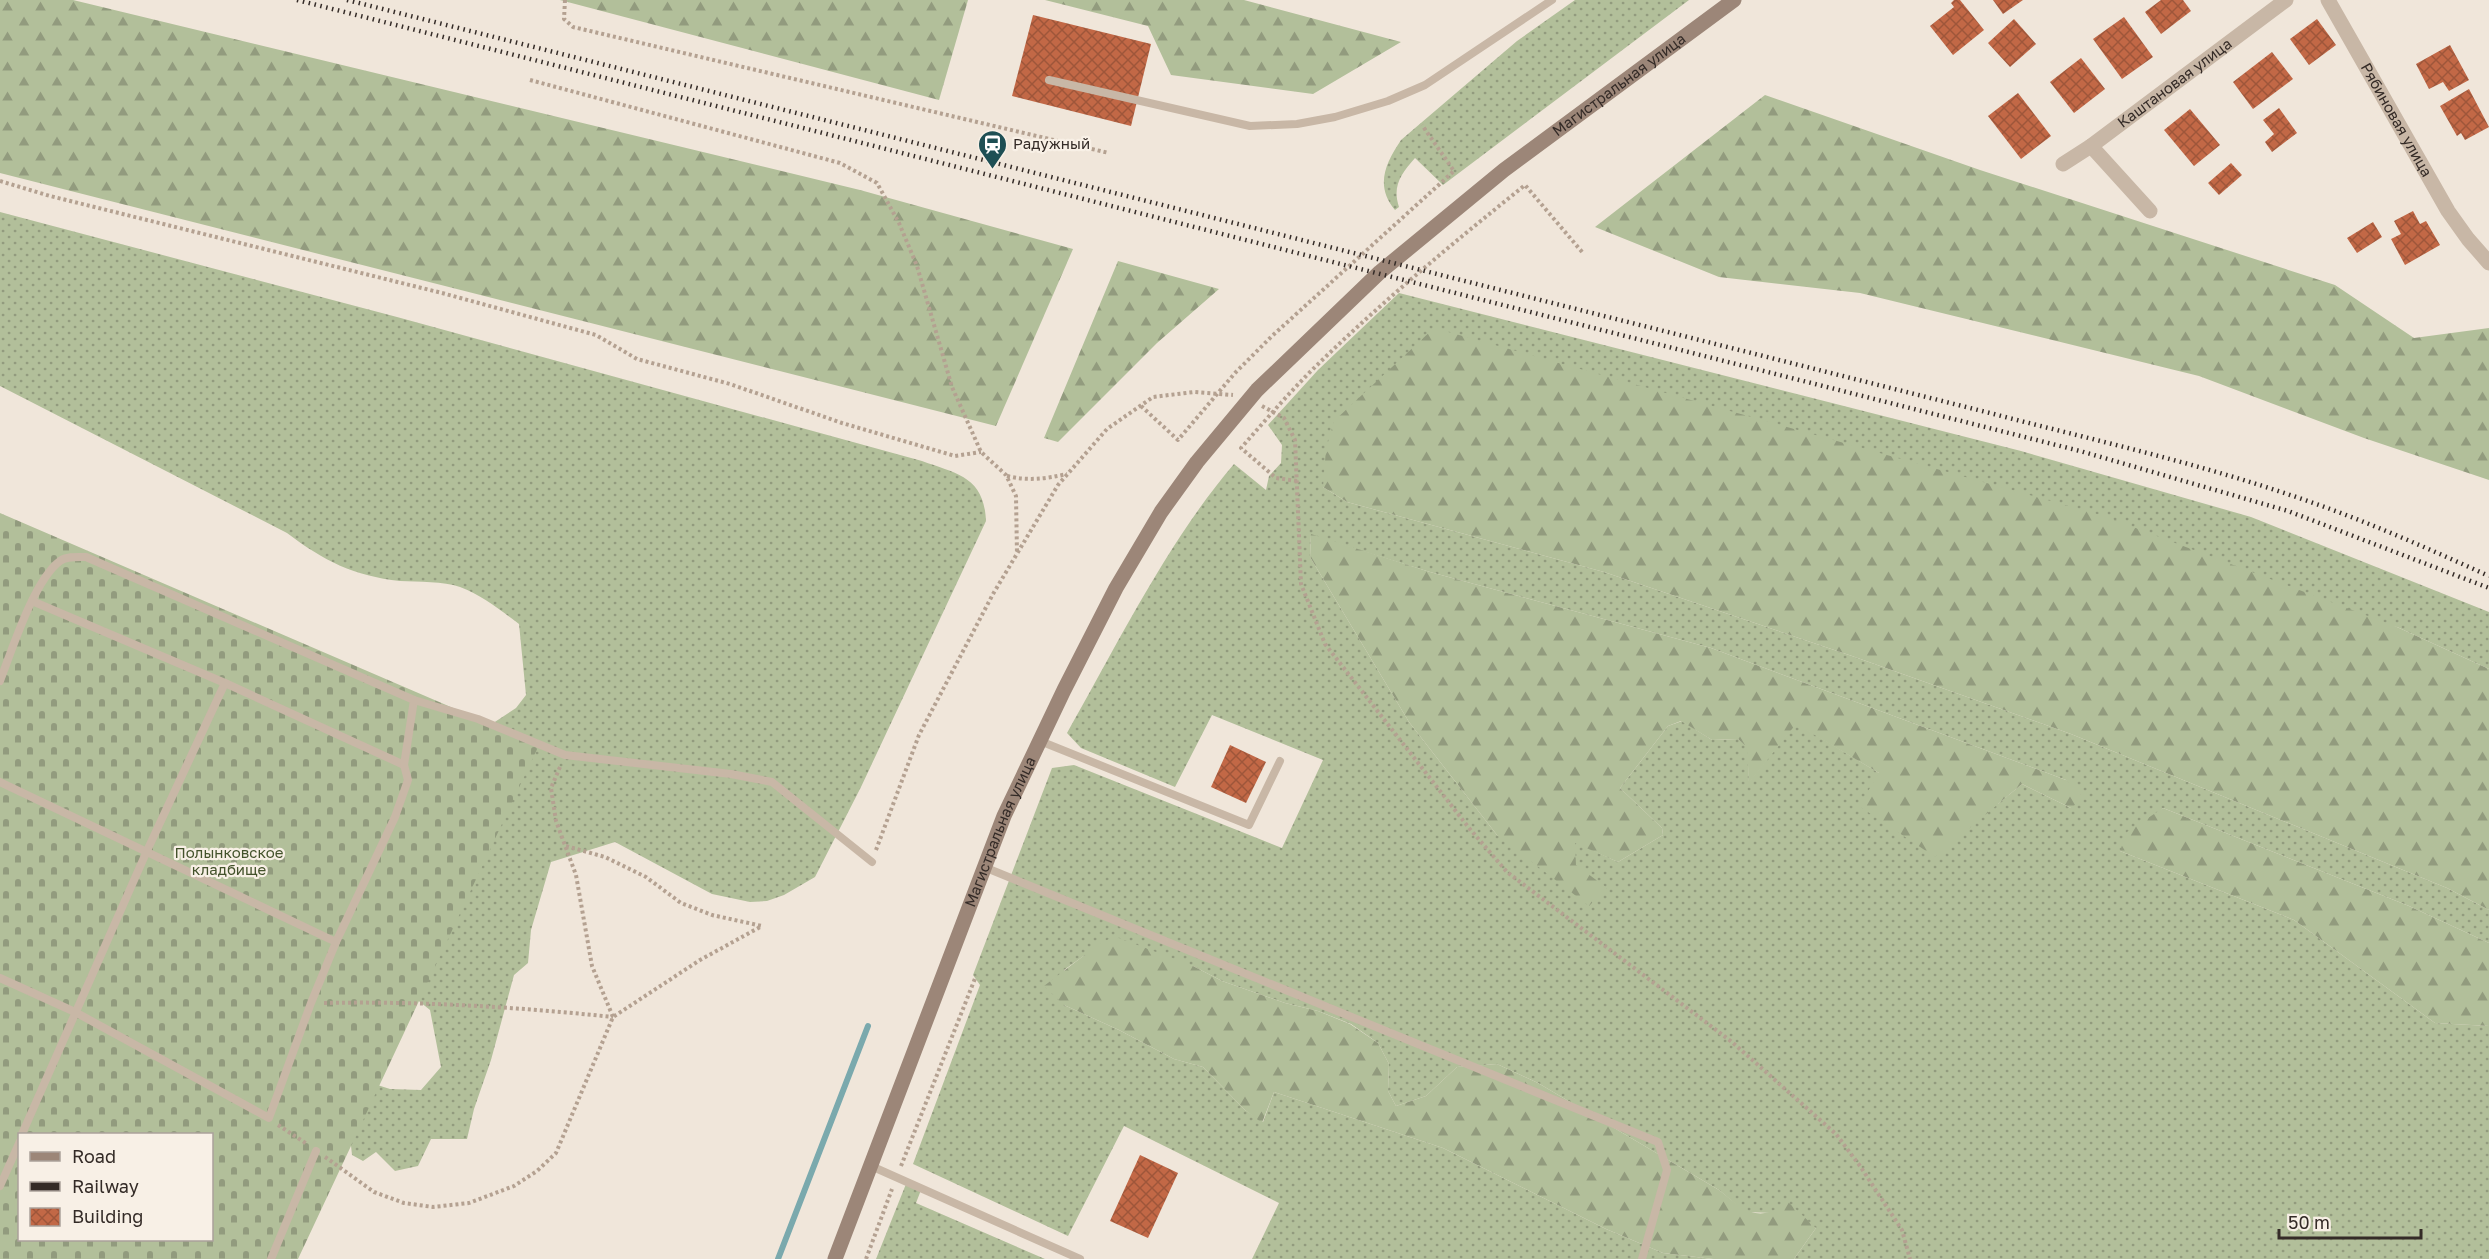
<svg xmlns="http://www.w3.org/2000/svg" width="2489" height="1259" font-family="'Golos Text',sans-serif">
	<defs>
		<pattern id="grass-dots" width="8" height="8" patternUnits="userSpaceOnUse" patternTransform="scale(1.5)"><rect width="8" height="8" fill="#b2bf9a"/><path d="M2 2h.1M6 6h.1" fill="none" stroke="#929b7e" stroke-width="1.8" stroke-linecap="round"/></pattern>
		<pattern id="forest-firs" width="22" height="20" patternUnits="userSpaceOnUse" patternTransform="scale(1.5)"><rect width="22" height="20" fill="#b2bf9a"/><path d="M5 1l3.5 6h-7zM16 11l3.5 6h-7z" fill="#929b7e"/></pattern>
		<pattern id="cemetery-stones" width="16" height="16" patternUnits="userSpaceOnUse" patternTransform="scale(1.5)"><rect width="16" height="16" fill="#b2bf9a"/><path d="M2 7V4a2 2 0 0 1 4 0v3zM10 15v-3a2 2 0 0 1 4 0v3z" fill="#929b7e"/></pattern>
		<pattern id="building-cross-hatch" width="8" height="8" patternUnits="userSpaceOnUse" patternTransform="scale(1.5)"><rect width="8" height="8" fill="#c26846"/><path d="M0 0l8 8M0 8l8-8" fill="none" stroke="#9e563a"/></pattern>
	</defs>
	<rect width="100%" height="100%" fill="#f0e6da"/>
	<g fill="url(#grass-dots)" fill-rule="evenodd">
		<path d="M1575 0H1689L1443 185 1415 158C1401 174 1392 186 1399 207L1395 210C1375 186 1385 164 1401 140L1517 41Z"/>
		<path d="M0 212 397 317 922 461C958 474 984 477 986 521L861 787 815 877 784 895 767 901 750 902 712 894 615 842 551 862 531 930 528 963 514 975 491 1060 474 1109 467 1139H431L418 1166 395 1171 376 1152 363 1161 352 1155 349 1127 368 1082 390 1089 421 1090 441 1067 430 1010 405 990 437 760 516 708 526 695 519 624C500 610 482 595 460 587 443 581 419 582 400 581 354 576 324 561 287 533L0 386Z"/>
		<path d="M1399 293 2021 451 2251 517 2489 612V669L2397 627 1323 487 1347 502 1604 572 1852 656 2071 734 2447 888 2489 910V943L2409 906 2163 808 2120 851 2294 920 2435 1023 2489 1026V1259H1794L1816 1228 1773 1213 1745 1212 1719 1190 1538 1083 1497 1064 1457 1067 1426 1096 1396 1106 1388 1091 1389 1064 1378 1043 1351 1024 1318 1011 1285 1003 1222 981 1193 966 1085 955 1064 970V1005L1119 1030 1174 1059 1203 1067 1245 1110 1263 1122 1274 1092 1443 1148 1606 1229 1663 1253 1713 1259H1252L1279 1203 1124 1126 1068 1236 913 1164 980 985 973 975 1052 768 1074 765 1282 848 1323 760 1212 715 1175 787 1081 748 1067 733C1117 645 1168 541 1234 464L1266 490 1269 476 1281 463 1282 445 1268 425 1318 370ZM1311 535 1430 572 1711 648 2066 780 2071 808 2022 784 1998 804 1879 773 1796 723 1749 782 1748 747 1738 739 1712 740 1682 721 1668 726 1620 788 1662 828 1663 835 1618 862 1575 842V865L1497 835 1409 722 1310 557Z"/>
		<polygon points="906,1184 921,1190 916,1203 1045,1259 876,1259"/>
	</g>
	<g fill="url(#forest-firs)">
		<polygon points="0,0 73,0 860,190 1073,249 996,426 0,173"/>
		<polygon points="560,0 968,0 939,100"/>
		<polygon points="1045,0 1244,0 1401,42 1313,94 1171,75 1148,26"/>
		<polygon points="1765,95 1980,170 2335,285 2414,338 2489,328 2489,480 2364,438 2199,376 1860,293 1719,277 1595,227"/>
		<polygon points="1118,261 1219,289 1157,343 1058,442 1044,438"/>
		<polygon points="1434,328 2104,516 2397,627 2489,669 2489,910 2447,888 2071,734 1852,656 1604,572 1347,502 1323,487 1326,449 1334,421"/>
		<polygon points="1311,534 1430,572 1711,648 2066,780 2079,791 2083,799 2071,808 2022,784 1935,857 1859,806 1879,773 1796,724 1749,783 1747,747 1738,739 1712,740 1681,721 1668,726 1620,788 1662,828 1663,835 1618,862 1575,843 1576,865 1607,888 1589,906 1497,835 1409,722 1310,557"/>
		<polygon points="2163,808 2409,906 2489,943 2489,1026 2435,1023 2294,920 2120,851 2127,832"/>
		<path d="M1119 938 1193 966 1222 981 1285 1003 1318 1011 1350 1024 1378 1043 1389 1064 1388 1091 1396 1106 1426 1096 1457 1067 1497 1064 1538 1083 1719 1190C1745 1211 1758 1224 1788 1202L1816 1228 1794 1259H1713L1663 1253 1606 1229 1443 1148 1274 1092 1262 1123 1245 1110 1203 1067 1174 1059 1119 1030 1064 1005 1044 986 1099 944 1109 939Z"/>
	</g>
	<path fill="url(#cemetery-stones)" fill-rule="evenodd" d="M0 513 539 745 298 1259H0ZM20 1134H212V1240H20Z"/>
	<g fill="none" stroke-linecap="round" stroke-linejoin="round">
		<polyline stroke="#7aa9ad" stroke-width="6" points="778,1259 868,1026"/>
	</g>
	<g fill="url(#building-cross-hatch)">
		<polygon points="1954,0 1960,0 1984,30 1953,55 1930,26 1954,7 1951,3"/>
		<polygon points="1993,0 2023,0 2003,14"/>
		<polygon points="2161,0 2183,0 2191,11 2161,34 2145,12"/>
		<polygon points="1033,15 1151,44 1131,126 1012,96"/>
		<polygon points="2124,17 2153,57 2122,79 2093,39"/>
		<polygon points="2014,19 2036,44 2010,67 1988,43"/>
		<polygon points="2317,19 2336,45 2309,65 2290,39"/>
		<polygon points="2450,45 2469,80 2449,91 2443,82 2429,89 2416,64"/>
		<polygon points="2272,52 2293,79 2253,109 2233,82"/>
		<polygon points="2081,58 2105,89 2074,113 2050,82"/>
		<polygon points="2469,89 2489,127 2465,140 2461,133 2457,136 2440,106"/>
		<polygon points="2018,93 2051,136 2021,159 1988,116"/>
		<polygon points="2279,108 2297,133 2272,152 2265,142 2274,134 2263,120"/>
		<polygon points="2190,109 2220,145 2194,166 2164,130"/>
		<polygon points="2231,163 2242,175 2219,195 2208,183"/>
		<polygon points="2413,211 2420,224 2426,221 2440,245 2405,265 2391,239 2401,234 2394,221"/>
		<polygon points="2373,222 2382,237 2357,253 2347,238"/>
		<polygon points="1230,745 1266,762 1246,803 1211,787"/>
		<polygon points="1140,1155 1178,1173 1148,1238 1110,1221"/>
	</g>
	<g fill="none" stroke-linecap="round" stroke-linejoin="round">
		<g stroke="#b4a191" stroke-width="4" stroke-dasharray="3 3" stroke-linecap="butt">
			<polyline points="565,0 564,19 573,27 1109,153"/>
			<polyline points="530,80 840,163 877,183 899,223 917,266 952,387 981,452 1006,475 1016,496 1017,554"/>
			<polyline points="0,181 50,196 442,293 596,335 637,359 730,384 842,423 955,456 981,452"/>
			<polyline points="1141,406 1178,440 1235,373 1272,336 1454,171 1422,125"/>
			<polyline points="1262,406 1284,418 1295,440 1301,584 1325,644 1469,828 1507,872 1732,1042 1836,1134 1860,1166 1902,1230 1910,1259"/>
			<path d="M1007 476C1028 481 1045 479 1067 474"/>
			<path d="M1297 481 1276 478 1241 448C1264 422 1287 395 1312 370 1377 306 1448 247 1519 190L1525 185 1583 253"/>
			<polyline points="560,767 551,788 556,821 576,875 592,966 613,1017"/>
			<polyline points="566,846 605,857 646,877 681,903 712,915 762,926"/>
			<polyline points="876,850 919,735 993,594 1058,485 1107,429 1153,397 1194,392 1233,395"/>
			<path d="M324 1003C420 1001 517 1007 613 1017"/>
			<polyline points="278,1125 307,1144"/>
			<polyline points="325,1157 374,1192 404,1203 433,1207 469,1203 514,1186 537,1171 556,1153 613,1017 700,960 762,926"/>
			<polyline points="901,1166 976,976"/>
			<polyline points="866,1259 892,1189"/>
		</g>
		<g stroke="#c8b7a6" stroke-width="8">
			<polyline points="1049,80 1250,126 1297,124 1335,117 1388,101 1425,85 1552,0"/>
			<polyline points="32,601 225,683 404,765"/>
			<path d="M0 681C12 650 34 580 60 561 67 556 78 557 86 557L414 700 404 765 408 780 395 817 336 942 311 1003 269 1118 75 1012 0 978"/>
			<polyline points="414,700 478,719 565,755 731,774 772,782 872,862"/>
			<polyline points="1040,741 1249,825 1280,761"/>
			<polyline points="0,782 336,942"/>
			<polyline points="984,867 1658,1142 1667,1170 1642,1259"/>
			<polyline points="22,1134 146,853 225,683"/>
			<polyline points="871,1166 1080,1259"/>
			<polyline points="0,1186 20,1141"/>
			<polyline points="271,1259 316,1151"/>
		</g>
		<g stroke="#c8b7a6" stroke-width="15">
			<path id="s1" d="M2328 0 2448 211 2468 239 2489 263"/>
			<polyline points="2091,146 2150,211"/>
			<path id="s2" d="M2063 164 2091 146 2286 0"/>
		</g>
		<path stroke="#9c8678" stroke-width="15" id="s3" d="M835 1259 1004 816 1064 690 1116 588 1161 512 1197 462 1257 390 1380 272 1504 170 1734 0"/>
		<g stroke="#342b27" stroke-width="4.5" stroke-dasharray="1.5 4.5" stroke-linecap="butt">
			<polyline points="297,0 2080,451 2288,511 2489,588"/>
			<path d="M347 0 1990 413C2093 440 2198 463 2299 498 2364 520 2427 548 2489 576"/>
		</g>
	</g>
	<defs>
		<symbol id="station-pin" viewBox="-11 -11 22 30"><path d="M0 17L-7.5 6A9.5 9.5 0 1 1 7.5 6Z" fill="#1e4f54" stroke="#f8f0e6"/><path d="M-3-6H3Q5-6 5-4V2Q5 4 3 4L4.5 6H3L1.5 4h-3L-3 6H-4.5L-3 4Q-5 4-5 2V-4Q-5-6-3-6ZM-3.5-4v3h7v-3ZM-3.5 1v1.5H-2V1ZM2 1v1.5H3.5V1Z" fill="#fff"/></symbol>
	</defs>
	<g fill-rule="evenodd">
		<use href="#station-pin" x="976" y="128" width="33" height="45"/>
	</g>
	<g text-anchor="middle" stroke-width="4.5" stroke-linejoin="round" paint-order="stroke">
		<g font-size="15" fill="#342b27" stroke="#f8f0e6">
			<text dy="5" stroke="none"><textPath href="#s2" startOffset="138">Каштановая улица</textPath></text>
			<text dy="5" stroke="none"><textPath href="#s3" startOffset="1446">Магистральная улица</textPath></text>
			<text dy="5" stroke="none"><textPath href="#s1" startOffset="138">Рябиновая улица</textPath></text>
			<text dy="5" stroke="none"><textPath href="#s3" startOffset="458">Магистральная улица</textPath></text>
		</g>
		<g font-size="15" fill="#342b27" stroke="#f8f0e6" text-anchor="start">
			<text x="1013" y="149">Радужный</text>
		</g>
		<g font-size="15" fill="#43522b" stroke="#f8f0e6">
			<text x="229" y="858">Полынковское<tspan x="229" dy="17">кладбище</tspan></text>
		</g>
	</g>
	<rect x="18" y="1133" width="195" height="108" fill="#f8f0e6" stroke="#aaa19a" stroke-width="1.5"/>
	<rect x="30" y="1152" width="30" height="9" fill="#9c8678" stroke="#aaa19a" stroke-width="1.5"/>
	<text x="72" y="1163" font-size="18" fill="#342b27">Road</text>
	<rect x="30" y="1182" width="30" height="9" fill="#342b27" stroke="#aaa19a" stroke-width="1.5"/>
	<text x="72" y="1193" font-size="18" fill="#342b27">Railway</text>
	<rect x="30" y="1208" width="30" height="18" fill="url(#building-cross-hatch)" stroke="#aaa19a" stroke-width="1.5"/>
	<text x="72" y="1223" font-size="18" fill="#342b27">Building</text>
	<path d="M2279 1229v9h142v-9" fill="none" stroke="#342b27" stroke-width="3"/>
	<text x="2288" y="1229" font-size="18" fill="#342b27" stroke="#f8f0e6" stroke-width="4.5" paint-order="stroke">50 m</text>
</svg>
